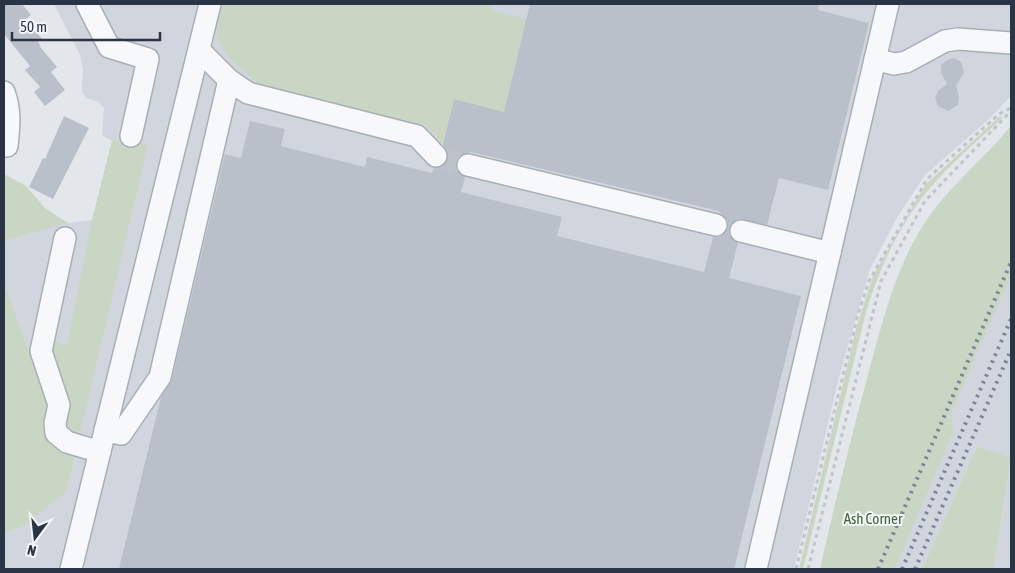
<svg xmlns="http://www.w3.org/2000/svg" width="1015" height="573" font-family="'Asap Condensed',sans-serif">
	<rect width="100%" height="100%" fill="#e3e7ec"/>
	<g fill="#d1d6de">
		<polygon points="54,4 1011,4 1011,96 988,120 925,175 898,216 870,269 839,377 794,569 4,569 4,533 22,527 52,415 4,282 4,241 68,223 92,220 112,141 102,135 104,109 99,102 87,98 82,93 83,69 80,55"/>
		<polygon points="1011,126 1011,569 994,569 1011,457 977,446 922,569 835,569"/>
	</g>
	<g fill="#c9d6c4">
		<polygon points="221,4 492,4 492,10 526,19 504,112 454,100 443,145 426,125 279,93 256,82 229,58 217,37 216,23"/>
		<path d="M1000 116 1002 118C981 138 958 157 938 179 904 215 878 268 865 316L803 569H799L856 329 873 276 925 185Z"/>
		<path d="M1011 126V275L951 413 953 432 895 569H820C835 502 852 434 870 367 883 321 894 274 919 232 943 191 981 162 1011 126Z"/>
		<polygon points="126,138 148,145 80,434 71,433 64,423 50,349 52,342 67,345 92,220 112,141"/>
		<polygon points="4,174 26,186 45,208 68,223 4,241"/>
		<polygon points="4,282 52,415 75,454 66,492 22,527 4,533"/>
		<polygon points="977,446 1011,457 994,569 922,569"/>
	</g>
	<g fill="#bac0ca" fill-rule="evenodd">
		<polygon points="4,4 22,4 31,15 26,19 42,39 38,41 41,48 57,67 51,72 65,90 45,106 34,92 40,87 25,70 30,66 4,34"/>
		<path d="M530 4H819L818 10 869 23 828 190 779 178 767 225 738 219 729 228V235L738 243 729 278 801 296 734 569H119L161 397 172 380 225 154 241 158 250 121 285 129 281 146 365 167 367 157 432 173 434 168 444 165 448 160V153L443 145 454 99 504 112ZM471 152 719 211 728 221V228L720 237H713L704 272 557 236 562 217 461 192 465 177 456 169V162L459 156Z"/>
		<polygon points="954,58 961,62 964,73 956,85 959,98 958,105 948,111 938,106 935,98 938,91 947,84 941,73 941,65 947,60"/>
		<polygon points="64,116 89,128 53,199 29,187 43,158 45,159"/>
	</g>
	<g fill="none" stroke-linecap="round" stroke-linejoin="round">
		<polyline stroke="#bec3cb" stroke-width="21" stroke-dasharray="21 11" stroke-linecap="butt" points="436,156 440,159 468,165"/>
		<defs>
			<g id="minor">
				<polyline points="87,4 109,47 148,59 131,136"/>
				<polyline points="199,50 229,80 248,93 417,136 436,156"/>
				<polyline points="875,59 894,64 906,62 945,41 958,39 1011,43"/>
				<path d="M4 92C11 110 9 127 7 146"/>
				<polyline points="468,165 716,225"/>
				<polyline points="741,231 830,253"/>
				<polyline points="65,238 41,351 59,405 55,423 56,433 67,442 100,452"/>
				<polyline points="105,430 121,434 160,377 229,80"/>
				<polyline points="71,569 210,4"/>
				<polyline points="756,569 888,4"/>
			</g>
		</defs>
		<use href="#minor" stroke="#a8aeb7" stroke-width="24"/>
		<g stroke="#c1c5cb" stroke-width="3" stroke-dasharray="4 4" stroke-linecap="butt">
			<polyline points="796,569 858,314 869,281 927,179 999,114 1011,108"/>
			<polyline points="808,569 881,281 925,201 1011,111"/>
		</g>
		<use href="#minor" stroke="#f6f8fa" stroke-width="21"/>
		<g stroke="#7b8697" stroke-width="4" stroke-dasharray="2.5 5" stroke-linecap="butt">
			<polyline points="878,569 1011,262"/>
			<polyline points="902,569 1011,319"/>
			<polyline points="915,569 1011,350"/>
		</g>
	</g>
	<g text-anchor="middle" stroke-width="4" stroke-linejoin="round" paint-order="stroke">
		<g font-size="15" fill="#3f6236" stroke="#f3f6f9">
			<text x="873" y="524">Ash Corner</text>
		</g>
	</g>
	<rect width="1015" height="573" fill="none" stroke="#2a3445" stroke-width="10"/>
	<g transform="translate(35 538) rotate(195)" stroke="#f3f6f9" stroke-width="4" paint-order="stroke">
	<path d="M0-4L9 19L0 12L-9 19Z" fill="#2a3445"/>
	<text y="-8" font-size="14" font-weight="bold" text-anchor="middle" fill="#2a3445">N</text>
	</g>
	<path d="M12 32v8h148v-8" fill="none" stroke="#2a3445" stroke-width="2.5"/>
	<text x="20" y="32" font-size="15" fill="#2a3445" stroke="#f3f6f9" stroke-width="4" paint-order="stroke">50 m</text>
</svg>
